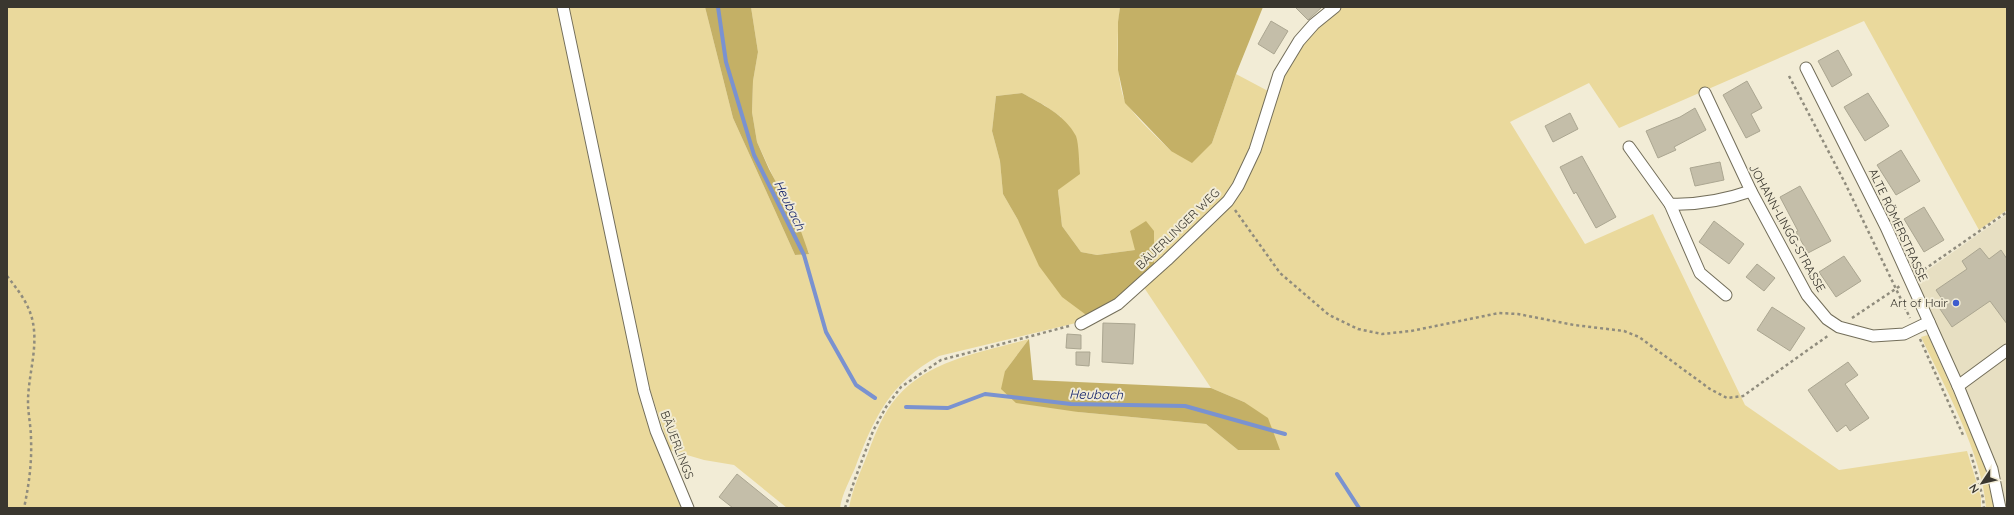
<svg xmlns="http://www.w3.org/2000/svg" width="2014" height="515" font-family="Quicksand,sans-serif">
	<rect width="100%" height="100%" fill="#f2ecd6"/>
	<polygon fill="#e7dfc2" points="2007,214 2007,508 2005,508 1997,467 1975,413 1915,279"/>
	<g fill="#ead99c">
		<polygon points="7,7 559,7 577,104 639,392 682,508 7,508"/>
		<path d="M567 7H705L733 118 795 255 809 253 757 142 752 112 753 81 758 52 751 7H1120C1117 27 1115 88 1127 104 1139 121 1156 136 1171 151L1212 143 1236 74 1268 91 1251 149 1225 197 1154 267 1135 250 1097 255 1081 252 1062 226 1058 190 1061 117 1044 105 1022 93 996 96 992 131 1000 161 1003 194 1018 220 1089 317 1080 322 939 356C890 382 874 418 855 468 850 480 842 494 840 508H787L734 465 704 460 670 450 650 390Z"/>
		<path d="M1341 7H2007V210L1979 230 1864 21 1619 128 1589 83 1510 122 1585 244 1653 214 1745 405 1839 470 1967 451 1981 497V508H849C852 489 861 471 868 453 875 434 883 413 897 397 930 359 983 352 1029 339L1005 371 1078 412 1206 424 1238 450 1244 402 1211 388 1143 286 1228 208 1291 59 1317 27Z"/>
		<path d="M1928 335 1988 470 1995 508H1986C1983 456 1944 385 1921 337Z"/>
	</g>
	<g fill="#c4b066">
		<polygon points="705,7 751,7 758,52 753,81 752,112 757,142 769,169 798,223 809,254 795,255 733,118"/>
		<polygon points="1120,7 1263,7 1236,74 1212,143 1192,163 1171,151 1125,103 1118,70 1118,22"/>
		<path d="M1022 93C1042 104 1065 115 1076 136 1079 144 1079 164 1080 174L1058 190 1062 226 1081 252 1097 255 1135 250 1130 231 1146 221 1154 231V267L1116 301 1089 317 1062 297 1039 266 1018 220 1003 194 1000 161 992 131 996 96Z"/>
		<polygon points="1029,339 1033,380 1211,388 1244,402 1268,418 1280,450 1238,450 1206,424 1078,412 1016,403 1001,389 1005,371"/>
	</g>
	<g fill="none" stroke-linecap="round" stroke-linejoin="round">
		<g stroke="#7a92d0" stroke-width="4">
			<polyline points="718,7 726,62 754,155 804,255 826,332 856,385 875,398"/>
			<polyline points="906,407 948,408 985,394 1071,404 1185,406 1285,434"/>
			<polyline points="1337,474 1359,508"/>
		</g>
	</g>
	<g fill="#c4bea9" stroke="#aba691">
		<polygon points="1295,7 1322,7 1308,20"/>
		<polygon points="1271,21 1288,31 1274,54 1258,44"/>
		<polygon points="1838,50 1852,75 1832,87 1818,61"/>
		<polygon points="1747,81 1762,108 1751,114 1760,131 1746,138 1723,95"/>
		<polygon points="1868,93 1889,126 1865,141 1844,107"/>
		<polygon points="1695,108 1706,130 1674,147 1676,150 1658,158 1646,131 1680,117"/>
		<polygon points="1570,113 1578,129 1553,142 1545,126"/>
		<polygon points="1901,150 1920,181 1896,195 1877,165"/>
		<polygon points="1582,156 1616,217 1596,228 1576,192 1574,194 1560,167"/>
		<polygon points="1720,162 1724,180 1695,186 1690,168"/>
		<polygon points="1800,186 1831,241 1808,253 1796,232 1798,231 1780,197"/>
		<polygon points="1924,207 1944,240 1924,252 1904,219"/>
		<polygon points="1714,221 1744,244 1729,264 1699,242"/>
		<polygon points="1980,248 1989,259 2001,250 2007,259 2007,324 1990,301 1952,327 1936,303 1942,299 1936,290 1967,269 1962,261"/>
		<polygon points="1844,256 1861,281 1836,297 1819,272"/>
		<polygon points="1757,264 1775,278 1764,291 1746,277"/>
		<polygon points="1772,307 1805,328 1790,351 1757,330"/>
		<polygon points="1103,323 1135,324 1133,364 1102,362"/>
		<polygon points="1067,334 1081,335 1081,349 1066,348"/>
		<polygon points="1076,352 1090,352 1089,366 1076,365"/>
		<polygon points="1848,362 1858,375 1845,384 1869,418 1850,431 1846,425 1837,432 1808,390"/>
		<polygon points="737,474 779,508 733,508 719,497"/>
	</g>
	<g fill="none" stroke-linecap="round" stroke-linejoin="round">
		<defs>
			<g id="minor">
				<polyline points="563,7 644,391 656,431 688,508"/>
				<polyline points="1806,68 1886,227 1958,386 1992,469 2000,508"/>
				<polyline points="1705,93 1751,191 1807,295 1827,319 1839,327 1873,336 1904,334 1929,322"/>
				<path d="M1629 147 1670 204C1697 205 1725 200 1751 191"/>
				<polyline points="1670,204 1700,273 1726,295"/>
				<polyline points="1081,324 1118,304 1167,260 1228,201 1238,186 1255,150 1279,74 1299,41 1314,24 1335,7"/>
				<polyline points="1958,386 2007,350"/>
			</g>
		</defs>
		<use href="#minor" stroke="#736e5a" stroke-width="13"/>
		<g stroke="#908c7d" stroke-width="2.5" stroke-dasharray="3 3" stroke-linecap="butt">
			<polyline points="1789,76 1845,183 1910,318"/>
			<polyline points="1235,210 1280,273 1329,315 1358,329 1382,334 1411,331 1499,313 1518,314 1574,325 1624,331 1639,337 1710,389 1727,398 1743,396 1829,335"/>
			<polyline points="1919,273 2007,212"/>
			<path d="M7 276C18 290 30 305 33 323 38 349 28 376 28 402 28 414 31 426 31 439 32 462 29 485 24 508"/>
			<polyline points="1852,318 1900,286"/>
			<polyline points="1920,339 1963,435"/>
			<polyline points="1971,454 1983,498 1984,508"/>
			<polyline points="845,508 855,479 873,431 886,407 901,387 941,360 1069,326"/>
		</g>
		<use href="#minor" stroke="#fff" stroke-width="11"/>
	</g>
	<circle fill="#3d5cce" stroke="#f2ecd6" stroke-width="1.5" cx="1956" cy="303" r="4"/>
	<g text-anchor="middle" stroke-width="4" stroke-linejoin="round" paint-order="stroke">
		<g font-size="12" fill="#3a372f" stroke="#f2ecd6">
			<text transform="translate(1898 225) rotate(65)" y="4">ALTE RÖMERSTRASSE</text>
			<text transform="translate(1787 228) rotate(61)" y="4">JOHANN-LINGG-STRASSE</text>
			<text transform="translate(1178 229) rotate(-44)" y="4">BÄUERLINGER WEG</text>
			<text transform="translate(677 445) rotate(69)" y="4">BÄUERLINGS</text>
		</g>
		<g font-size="12" fill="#3a372f" stroke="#f2ecd6" text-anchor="end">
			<text x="1948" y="307">Art of Hair</text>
		</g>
		<g font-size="13" font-style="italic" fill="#13226b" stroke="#f2ecd6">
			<text transform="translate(790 205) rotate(64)" y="5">Heubach</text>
			<text transform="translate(1096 394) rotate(1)" y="5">Heubach</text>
		</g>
	</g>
	<rect width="2014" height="515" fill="none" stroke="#3a372f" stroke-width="16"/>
	<g transform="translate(1982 483) rotate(235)" stroke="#f2ecd6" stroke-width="3" paint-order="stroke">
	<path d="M0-3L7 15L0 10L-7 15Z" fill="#3a372f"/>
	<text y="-6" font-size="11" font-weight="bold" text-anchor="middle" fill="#3a372f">N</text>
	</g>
</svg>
